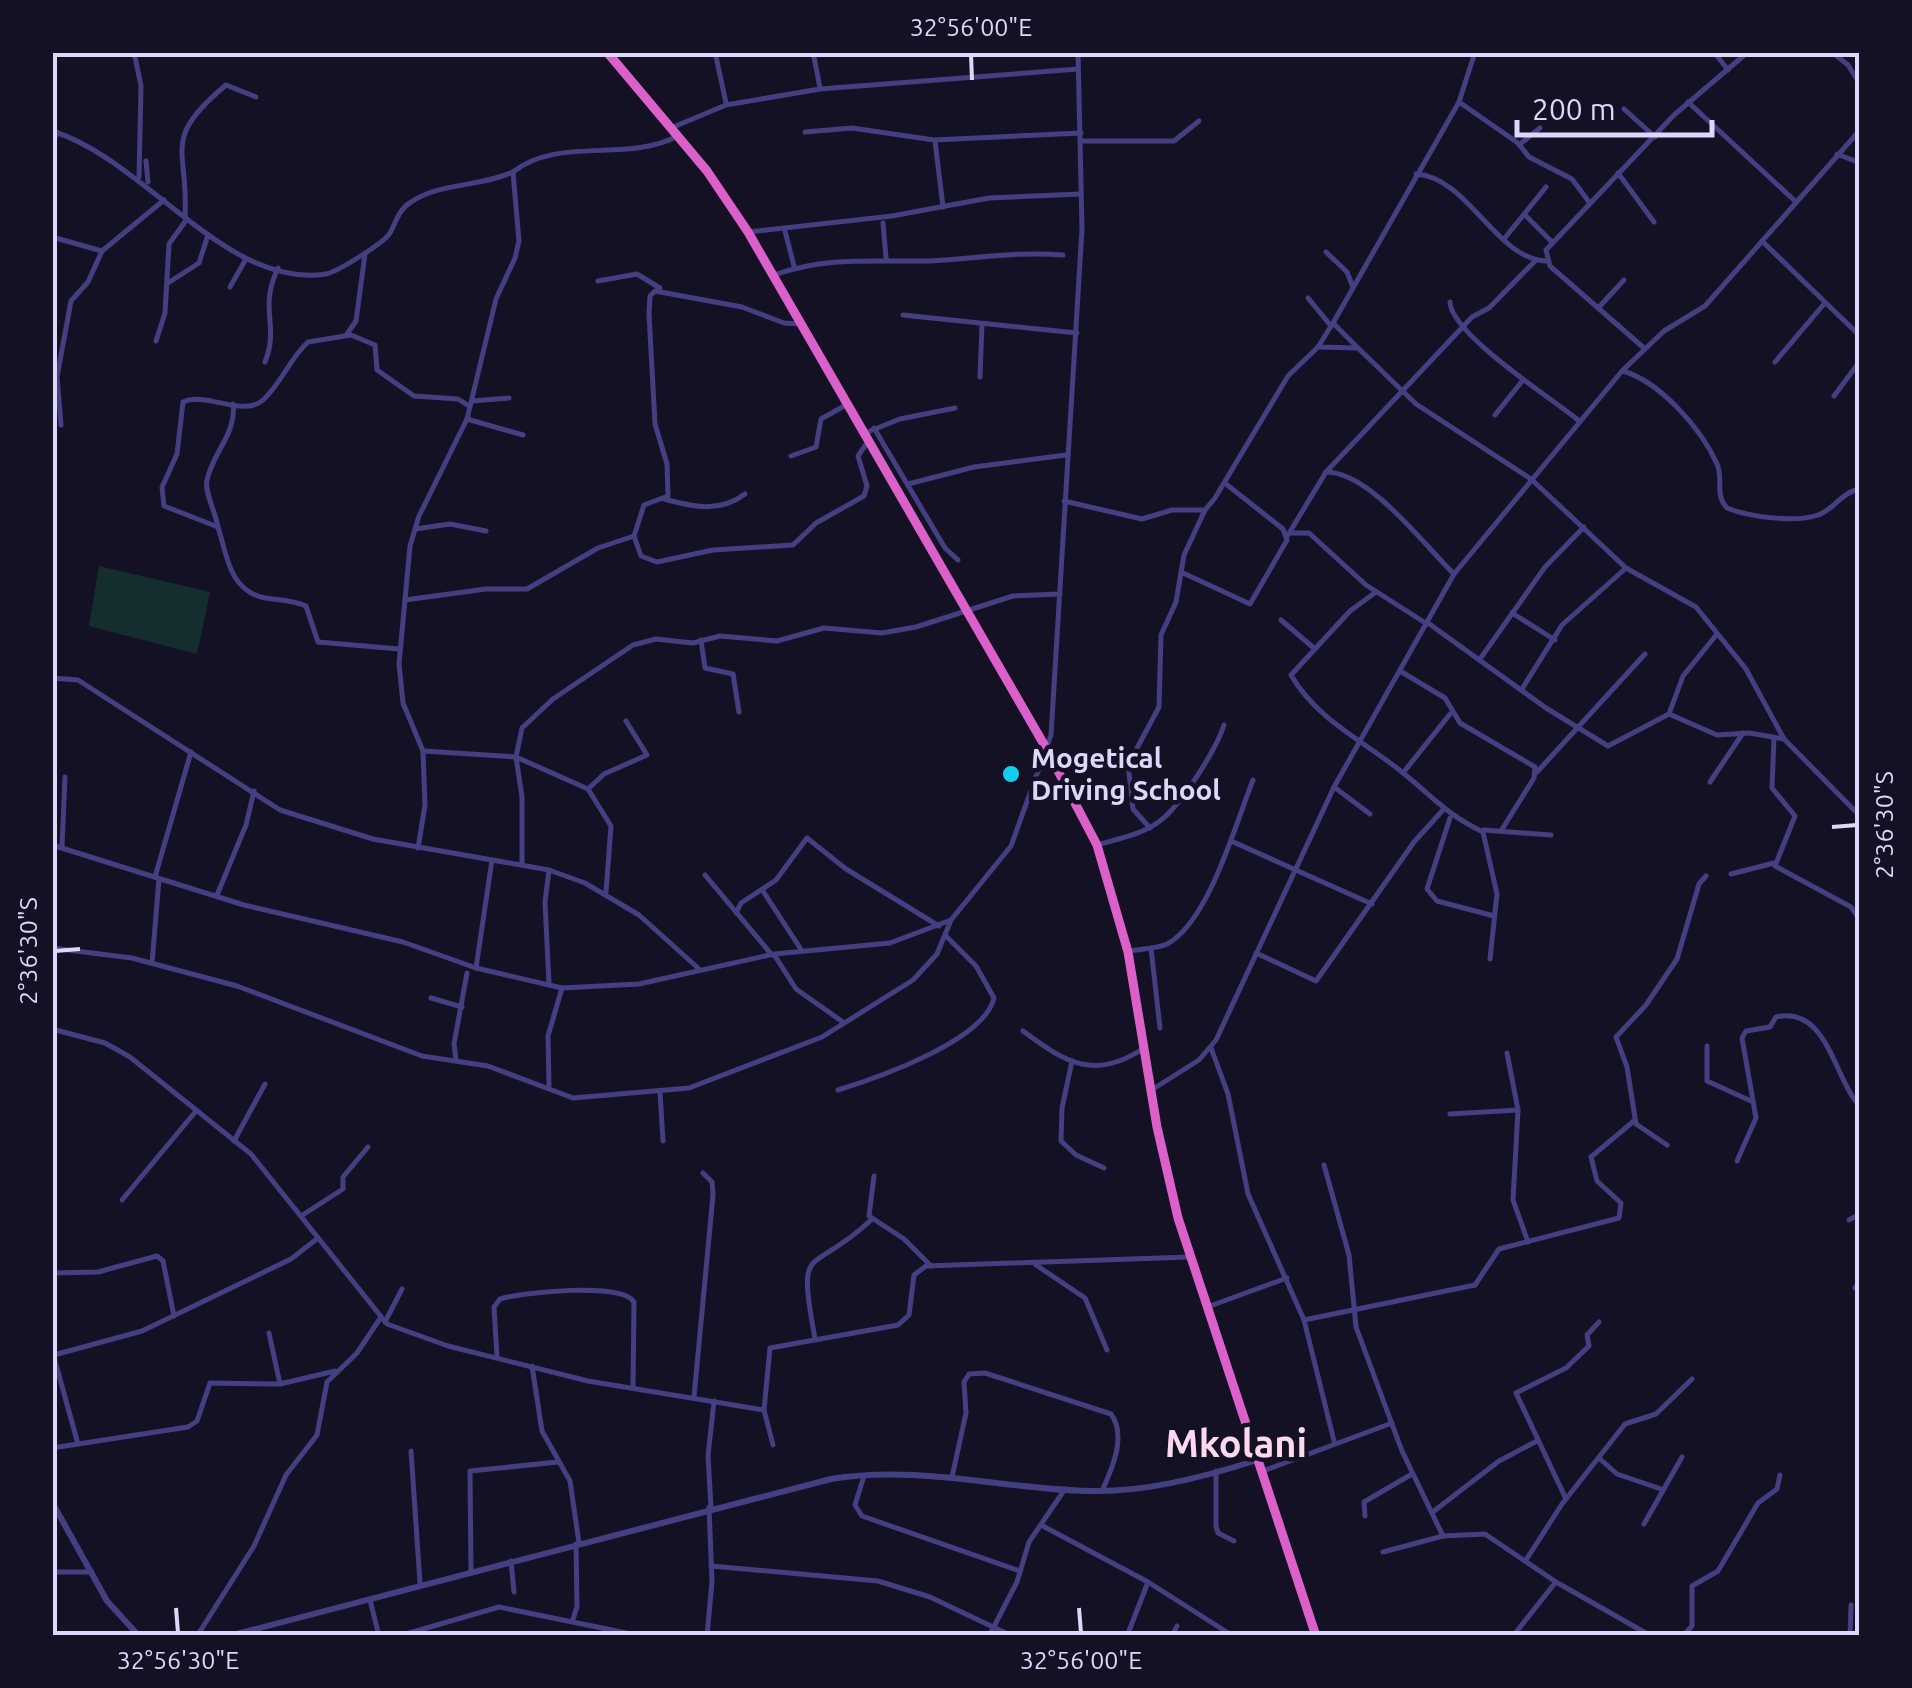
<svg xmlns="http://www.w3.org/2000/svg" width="1912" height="1688" font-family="Ubuntu,sans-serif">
	<rect width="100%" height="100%" fill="#151125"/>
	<polygon fill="#142e2f" points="99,566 210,592 197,654 89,626"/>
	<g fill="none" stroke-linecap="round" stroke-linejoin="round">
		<g stroke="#443f81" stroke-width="5">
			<polyline points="134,52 141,86 139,177"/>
			<polyline points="715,52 726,103"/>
			<polyline points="813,52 820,88"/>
			<polyline points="1714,52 1728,70"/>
			<polyline points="1832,52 1848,65 1860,84"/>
			<polyline points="1459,102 1518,143 1529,157 1572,179 1589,202"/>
			<polyline points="1688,102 1795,201"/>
			<polyline points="1624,109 1655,137"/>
			<polyline points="671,128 726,105 820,89 1078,69"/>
			<path d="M52 131C145 159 227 290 326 274 337 272 384 243 390 233 396 222 399 209 411 202 441 182 481 187 513 172"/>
			<polyline points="805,132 852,128 934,140 1081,133"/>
			<polyline points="935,141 943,207"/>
			<polyline points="1081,141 1174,141 1199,121"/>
			<polyline points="1519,145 1540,128"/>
			<polyline points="52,146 57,132"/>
			<polyline points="1837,154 1860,163"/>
			<polyline points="146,161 148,182"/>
			<polyline points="1618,173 1654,222"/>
			<path d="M1416 174C1468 177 1496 259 1546 261"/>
			<polyline points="1524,214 1552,242"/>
			<path d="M185 217C189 148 160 140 226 85L256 97"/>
			<polyline points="883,223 886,258"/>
			<polyline points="785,231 794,266"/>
			<polyline points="748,232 892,216 989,198 1081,194"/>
			<polyline points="52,237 102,251"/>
			<polyline points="1504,239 1546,187"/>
			<polyline points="1762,241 1860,336"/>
			<polyline points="1326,252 1347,272 1353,287"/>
			<path d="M774 275C828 256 874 262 929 261 975 259 1017 251 1063 255"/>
			<polyline points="598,281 637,274 660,288"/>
			<polyline points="168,283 199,263 208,235"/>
			<polyline points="230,287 246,259"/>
			<polyline points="1308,298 1331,326"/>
			<path d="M1450 302C1451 334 1550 397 1578 420"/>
			<polyline points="1600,306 1624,280"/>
			<polyline points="903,315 1077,333"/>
			<polyline points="1333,323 1356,346"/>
			<polyline points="347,334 356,321 365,254"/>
			<polyline points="156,341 165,313 169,244 187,219"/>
			<polyline points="1318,347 1358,348 1416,404 1531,479 1626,568 1696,607 1746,669 1784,739 1860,816"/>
			<polyline points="1644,348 1550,266 1546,250 1674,115 1748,52"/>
			<path d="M265 362C280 325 258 310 278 268"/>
			<polyline points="1775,362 1824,304"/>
			<path d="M1623 371C1660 382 1701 428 1717 464 1724 480 1714 494 1727 508 1749 517 1795 523 1818 515 1834 510 1841 492 1860 489"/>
			<polyline points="980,377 982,324"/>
			<polyline points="1834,396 1860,361"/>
			<polyline points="472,401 509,398"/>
			<polyline points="1495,415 1523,380"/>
			<polyline points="467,419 523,435"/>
			<polyline points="61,425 57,377 71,301 88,282 102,251 164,200"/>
			<polyline points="874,428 945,548 958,560"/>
			<polyline points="865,433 900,419 955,408"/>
			<polyline points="791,456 816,447 821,419 846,405"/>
			<path d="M1326 472C1370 472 1424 545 1454 574"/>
			<polyline points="908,484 974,467 1066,455"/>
			<path d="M664 499C693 507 720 513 745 494"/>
			<polyline points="1064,501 1142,519 1172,510 1205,510 1215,498 1288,376 1318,347 1333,323 1459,102 1475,52"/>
			<path d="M218 527C216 513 204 492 207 480 213 452 237 433 233 404"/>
			<polyline points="415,529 450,524 486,531"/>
			<polyline points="1290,533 1309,533 1366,585 1427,624"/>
			<polyline points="1288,535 1326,472 1472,317 1489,308 1535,261"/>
			<polyline points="634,536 641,556 657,562 713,550 793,545 816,523 864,496 867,486 858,456 869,440"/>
			<polyline points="1181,572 1250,604 1287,540 1283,529 1226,484"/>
			<path d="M1376 592 1350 611 1291 675C1317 720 1364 741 1402 772 1434 798 1446 814 1483 832L1497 894 1490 959"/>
			<polyline points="405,600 486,589 527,589 598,548 634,536 644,505 668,496 667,464 655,424 649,314 650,296 655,291 742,307 784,323 800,324"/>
			<polyline points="1512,613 1555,640"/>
			<polyline points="1281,620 1315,649"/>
			<polyline points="1428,623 1546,708 1608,746 1669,714 1683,676 1717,634"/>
			<polyline points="701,640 705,668 733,674 739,712"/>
			<path d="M399 649 318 642 306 606C293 600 279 600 265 598 229 591 227 555 218 527L164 506 162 487 177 454 183 402C206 391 243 418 263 400 281 384 290 358 308 342L351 335 375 345 377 370 414 396 458 399 469 406"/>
			<polyline points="1480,659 1545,567 1584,527"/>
			<polyline points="1400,671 1445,698 1460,723 1535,767 1534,778 1501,831"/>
			<polyline points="52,678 78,680 280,810 373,839 549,870 585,883 639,915 698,968"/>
			<polyline points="1522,689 1562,625 1626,568"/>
			<polyline points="1669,714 1717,735 1749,733 1784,739"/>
			<polyline points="1774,738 1772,788 1795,816 1775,866 1851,907 1860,920"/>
			<polyline points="423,751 516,757 588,789 611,826 606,892"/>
			<polyline points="1537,772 1645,654"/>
			<polyline points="1403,773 1450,714"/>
			<polyline points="1710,782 1743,733"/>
			<polyline points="1334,787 1370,814"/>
			<polyline points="588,789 604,774 647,755 626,721"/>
			<polyline points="1450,818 1427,889 1437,901 1494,916"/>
			<polyline points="1150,828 1133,809 1128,765 1159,707 1161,635 1176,602 1184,555 1205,510"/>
			<polyline points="1484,830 1551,835"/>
			<polyline points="1231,841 1372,904"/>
			<polyline points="52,845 244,905 403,942 476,968 562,988 639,984 774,954 890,943 951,920 1011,846 1051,735 1082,229 1078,52"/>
			<path d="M1097 845C1117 839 1140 835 1157 823 1179 809 1216 750 1224 725"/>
			<polyline points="62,847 65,777"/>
			<path d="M418 848 425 805 423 751 403 703 399 664 410 546 419 516 467 419 496 299 515 258 519 241 513 172C558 136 627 163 678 136"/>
			<polyline points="522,864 522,797 516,757 522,728 553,699 633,645 656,639 693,643 720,636 777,641 824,628 882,633 916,627 1013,596 1060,594"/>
			<polyline points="549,870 545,902 549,984"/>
			<polyline points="1731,874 1774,863"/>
			<polyline points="705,875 772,955"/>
			<polyline points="155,877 191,752"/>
			<polyline points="763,891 802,951"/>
			<polyline points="217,895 246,825 254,791"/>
			<polyline points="736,913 741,903 776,880 807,838 846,869 939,926"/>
			<polyline points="52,948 132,958 237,986 422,1056 488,1066 573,1098 689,1088 822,1037 913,980 937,954 951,920"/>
			<polyline points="1151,948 1160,1028"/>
			<path d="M1129 951C1141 949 1156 949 1167 944 1209 922 1236 822 1253 780"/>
			<polyline points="1256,953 1316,981 1414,842 1443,810"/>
			<polyline points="775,956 796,989 843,1022"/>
			<polyline points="152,963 159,879"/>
			<polyline points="476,968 492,860"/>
			<polyline points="431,998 462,1007"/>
			<polyline points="52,1029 105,1043 130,1057 251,1154 387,1324 448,1346 588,1381 764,1410 770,1348 898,1325 909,1315 914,1275 926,1266 1189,1257"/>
			<path d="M1023 1031C1066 1063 1095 1081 1144 1048"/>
			<polyline points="1707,1046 1707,1081 1751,1101"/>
			<polyline points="1211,1048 1228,1094 1248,1194 1304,1320 1334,1441"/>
			<polyline points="1507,1053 1518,1110 1513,1200 1528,1242"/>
			<polyline points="456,1060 454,1044 467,973"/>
			<polyline points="1072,1061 1062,1108 1061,1141 1076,1155 1104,1168"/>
			<polyline points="549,1086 548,1036 562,988"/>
			<polyline points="1153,1089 1199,1060 1216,1040 1334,787 1454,574 1622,371 1664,331 1705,306 1860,130"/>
			<path d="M838 1090C877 1078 984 1041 994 998L976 966 946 936"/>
			<polyline points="660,1092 663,1141"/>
			<polyline points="1450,1114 1518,1110"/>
			<polyline points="234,1141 265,1084"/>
			<polyline points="1667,1145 1636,1124 1627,1067 1616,1037 1646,1005 1677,959 1699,884 1706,876"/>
			<path d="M1737 1161 1756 1118 1742 1038 1746 1031 1770 1027 1776 1017C1828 1005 1834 1080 1860 1106"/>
			<polyline points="1324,1165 1349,1255 1356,1327 1402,1451 1443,1536"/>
			<polyline points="874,1176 869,1216 904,1239 931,1266"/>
			<polyline points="122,1200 196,1111"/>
			<polyline points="301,1216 343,1189 343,1177 368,1147"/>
			<polyline points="1849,1220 1860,1214"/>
			<polyline points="1036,1265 1085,1298 1107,1350"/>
			<polyline points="52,1273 98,1272 157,1256 163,1261 174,1316"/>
			<polyline points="1855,1288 1860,1281"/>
			<polyline points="1210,1306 1287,1278"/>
			<polyline points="1304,1320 1475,1285 1499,1249 1619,1218 1621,1203 1597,1181 1591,1157 1635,1120"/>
			<polyline points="385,1322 402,1289"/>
			<polyline points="269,1333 280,1384"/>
			<path d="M815 1339C797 1238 809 1278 871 1220"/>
			<polyline points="52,1350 78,1444"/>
			<polyline points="54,1355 142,1331 291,1259 318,1238"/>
			<path d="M497 1357 494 1307 500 1299C523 1292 622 1282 634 1302L633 1387"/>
			<polyline points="532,1366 542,1431 570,1481 579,1543"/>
			<polyline points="694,1397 713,1195 712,1182 703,1173"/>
			<polyline points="764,1410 773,1445"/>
			<polyline points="52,1448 188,1427 197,1421 210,1383 280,1384 335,1371"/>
			<polyline points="411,1451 420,1583"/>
			<polyline points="1600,1459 1617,1474 1661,1489"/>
			<polyline points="1216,1471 1216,1526 1218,1533 1234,1541"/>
			<polyline points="1263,1471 1392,1423"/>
			<polyline points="864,1476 855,1505 862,1516 1020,1571"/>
			<path d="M952 1477 966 1413 964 1382 969 1374 985 1373 1111 1414C1127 1436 1112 1469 1102 1491"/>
			<polyline points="1566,1499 1516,1393 1566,1368 1589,1346 1587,1335 1599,1322"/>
			<polyline points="711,1507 708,1456 714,1401"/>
			<polyline points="1434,1511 1499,1461 1537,1441"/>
			<polyline points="1365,1516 1364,1502 1412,1474"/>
			<polyline points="1644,1524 1682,1457"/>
			<polyline points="1041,1525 1148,1582 1233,1636"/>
			<polyline points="1383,1552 1443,1536 1485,1534 1556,1582 1651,1636"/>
			<polyline points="1526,1560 1562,1504 1625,1424 1656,1414 1692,1379"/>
			<polyline points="511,1561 514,1592"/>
			<polyline points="711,1566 878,1581 930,1597 1012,1636"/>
			<polyline points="52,1572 92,1572"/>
			<polyline points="471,1573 470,1471 558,1462"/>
			<polyline points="370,1600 379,1636"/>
			<polyline points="573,1619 577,1607 576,1544"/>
			<polyline points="197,1636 254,1546 286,1475 317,1435 327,1382 357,1353 379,1320"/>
			<polyline points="399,1636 499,1607 641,1636"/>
			<polyline points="653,1636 708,1634"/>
			<polyline points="707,1636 712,1582 709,1507"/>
			<polyline points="989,1636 1017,1582 1029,1542 1065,1489"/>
			<polyline points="1127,1636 1148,1582"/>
			<polyline points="1172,1636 1177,1626"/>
			<polyline points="1513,1636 1555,1583"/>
			<polyline points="1683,1636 1692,1626 1692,1586 1718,1571 1758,1503 1777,1489 1780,1475"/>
			<polyline points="1850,1636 1851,1605"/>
		</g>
		<g stroke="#443f81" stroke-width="6">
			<polyline points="52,1502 107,1601 139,1636"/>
			<path d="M229 1636 831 1479C922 1464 1009 1491 1099 1491 1150 1491 1208 1476 1257 1460"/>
			<polyline points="1319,1636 1349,1636"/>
		</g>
		<polyline stroke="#dc60c9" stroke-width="9" points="607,52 707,171 748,232 1046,748 1097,845 1128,952 1157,1127 1178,1218 1316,1636"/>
	</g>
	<path fill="none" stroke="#ddd7fc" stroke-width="4" d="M971 55 972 80M1832 827 1857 825M55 951 80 949M176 1608 178 1633M1079 1608 1081 1633"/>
	<circle fill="#11d0ee" stroke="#151125" stroke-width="4" cx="1011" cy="774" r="10"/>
	<g text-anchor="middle" stroke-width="9" stroke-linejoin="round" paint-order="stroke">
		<g font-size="28" font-weight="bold" fill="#ddd7fc" stroke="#151125" text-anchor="start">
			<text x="1031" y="768">Mogetical<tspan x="1031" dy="32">Driving School</tspan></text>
		</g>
		<g font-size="38" font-weight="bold" fill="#fcd9ee" stroke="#151125">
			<text x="1236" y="1457">Mkolani</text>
		</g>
	</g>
	<rect width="1912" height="1688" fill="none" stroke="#151125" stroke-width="110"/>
	<path d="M1517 120v15h195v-15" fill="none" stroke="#ddd7fc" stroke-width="5"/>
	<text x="1532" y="120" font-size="30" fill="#ddd7fc" stroke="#151125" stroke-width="8" paint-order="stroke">200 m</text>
	<rect x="55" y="55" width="1802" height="1578" fill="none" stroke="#ddd7fc" stroke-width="4"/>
	<g font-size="25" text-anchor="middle" fill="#ddd7fc">
		<text x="971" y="36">32°56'00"E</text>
		<text transform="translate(1884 825) rotate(-90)" y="9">2°36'30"S</text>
		<text transform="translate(28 951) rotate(-90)" y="9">2°36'30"S</text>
		<text x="178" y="1669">32°56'30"E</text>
		<text x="1081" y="1669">32°56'00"E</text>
	</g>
</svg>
